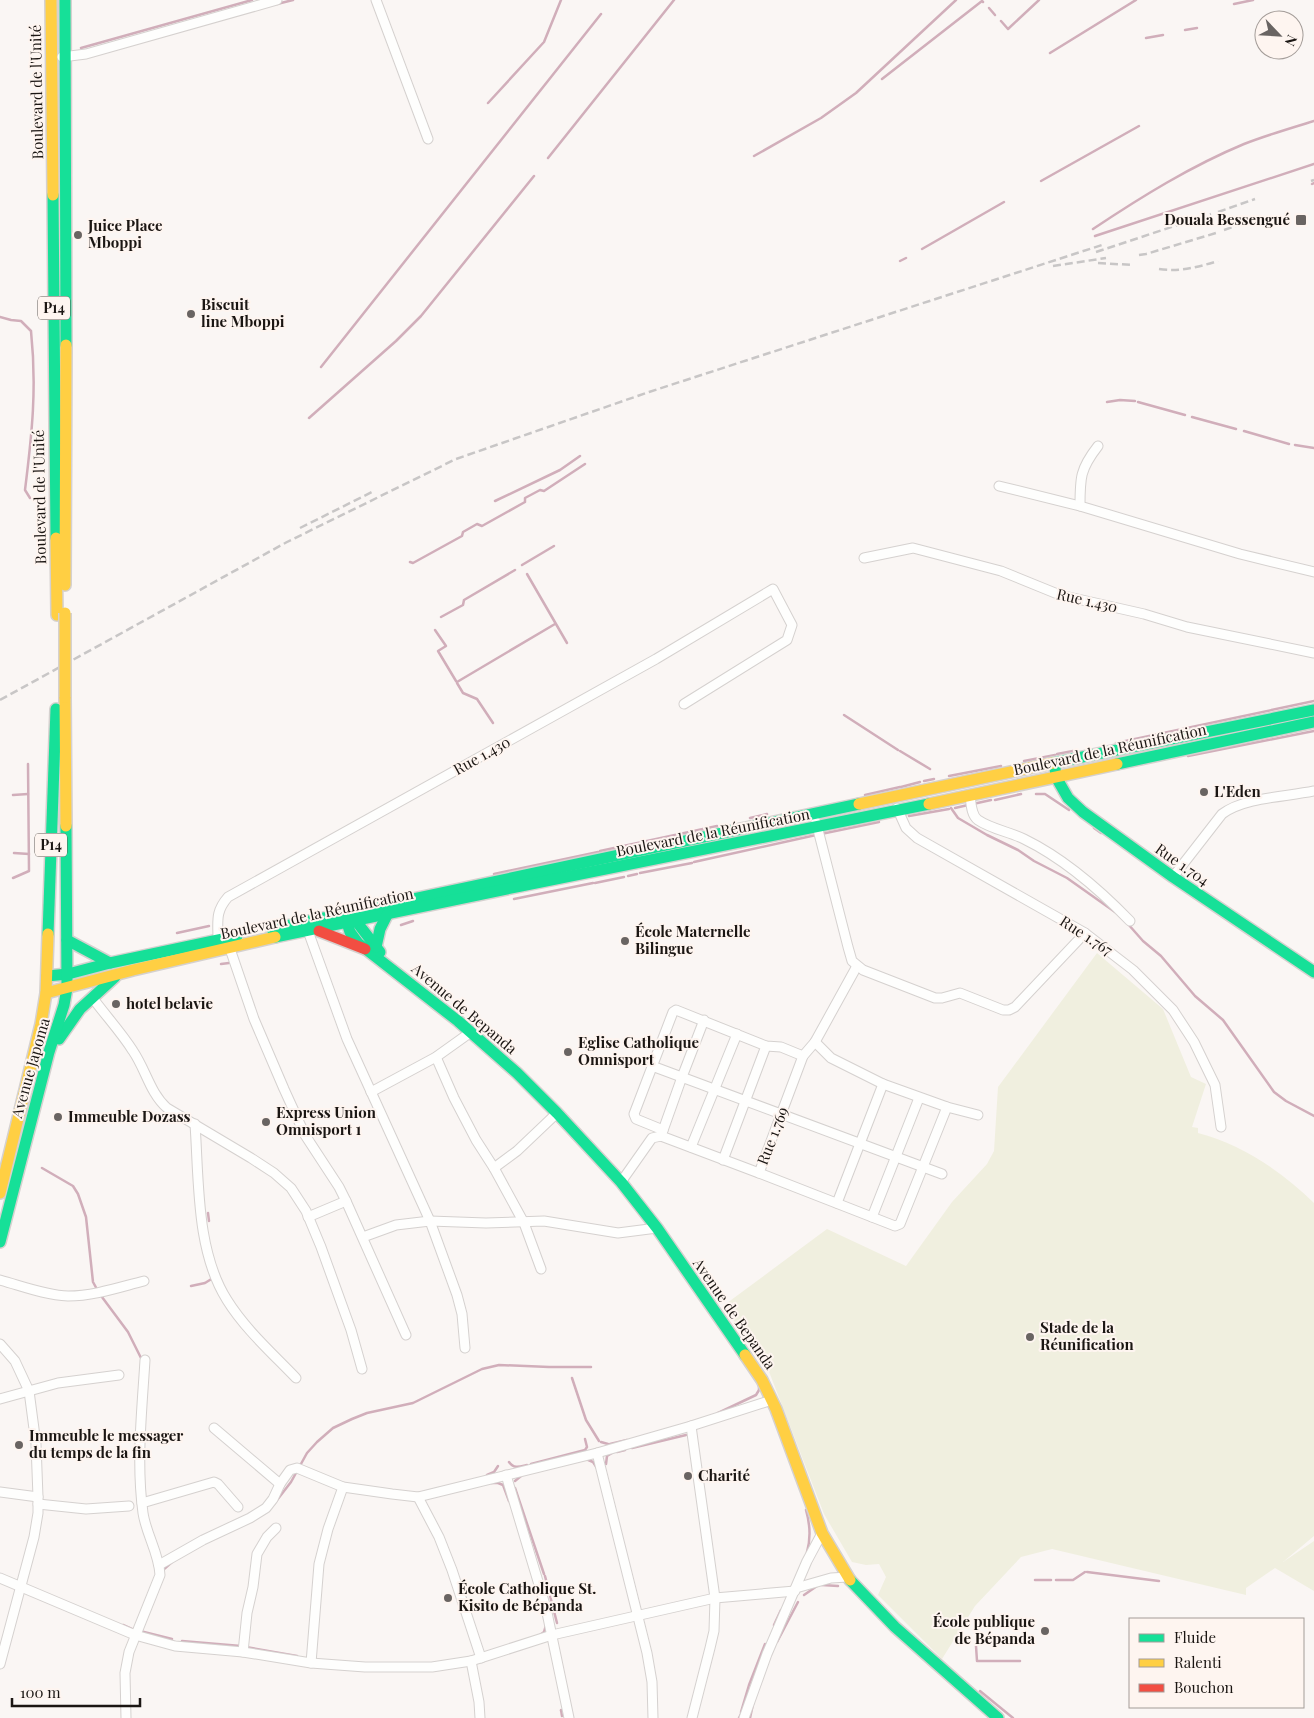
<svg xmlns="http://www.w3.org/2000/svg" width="1314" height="1718" font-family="'Playfair Display',serif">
	<rect width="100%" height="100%" fill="#faf6f4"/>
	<path fill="#f0efdf" d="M1097 953 1163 1009 1191 1077 1206 1084 1192 1127 1198 1128V1133C1241 1144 1283 1172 1314 1203V1536L1283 1562 1314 1541V1591L1275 1568 1246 1588V1595L1052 1549 1021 1557 975 1606 942 1659 878 1595 886 1577 879 1564 866 1565 852 1562 824 1514 768 1369 723 1306 827 1229 906 1266 952 1202 987 1164 994 1151 998 1087Z"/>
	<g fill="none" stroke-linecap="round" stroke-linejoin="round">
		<g stroke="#d1aeba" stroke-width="2.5">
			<polyline points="277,4 293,0"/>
			<polyline points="1234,4 1253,0"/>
			<polyline points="989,8 995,15"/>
			<polyline points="1001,21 1008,29 1039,0"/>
			<polyline points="1185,30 1197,28"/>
			<polyline points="1146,38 1163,35"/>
			<polyline points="81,48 252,0"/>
			<polyline points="1050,53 1136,0"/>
			<polyline points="882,79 982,1 983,2"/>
			<polyline points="488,103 544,42 561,0"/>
			<polyline points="754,156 821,118 856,93 956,0"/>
			<polyline points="548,158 674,0"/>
			<polyline points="1041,181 1139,126"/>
			<polyline points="1312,184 1314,183"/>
			<path d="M1093 229C1141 197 1191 166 1244 144 1267 135 1291 128 1314 121"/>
			<polyline points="1095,236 1314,164"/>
			<polyline points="922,249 1004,202"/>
			<polyline points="900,261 906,258"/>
			<path d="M0 317 11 320 21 321 31 331C37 388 32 434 25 490L30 498"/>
			<polyline points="321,367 601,14"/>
			<polyline points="1107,402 1120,400 1135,401"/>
			<polyline points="1138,402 1185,415"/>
			<polyline points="1192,417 1236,429"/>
			<polyline points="309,418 396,341 421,316 534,176"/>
			<polyline points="1244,431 1289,444"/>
			<polyline points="1295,445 1314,448"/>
			<polyline points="495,501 560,470 580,456"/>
			<polyline points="410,562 413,563 462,536 463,532 477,524 482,526 525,502 525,498 540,490 544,491 585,464"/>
			<polyline points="522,565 554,546"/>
			<polyline points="527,574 567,643"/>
			<polyline points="441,617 463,605 464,600 515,570"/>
			<polyline points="435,630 446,646 438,651 456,681"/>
			<polyline points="457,682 555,624"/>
			<polyline points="457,683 463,693 477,699 493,723"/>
			<polyline points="844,715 898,750"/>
			<polyline points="1116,743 1314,701"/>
			<polyline points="900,751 930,769"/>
			<polyline points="1057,754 1073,751"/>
			<polyline points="1188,756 1314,731"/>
			<polyline points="1024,761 1055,755"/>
			<polyline points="949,776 1001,766"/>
			<polyline points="924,781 934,779"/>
			<polyline points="901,787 920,782"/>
			<polyline points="1036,794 1045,794 1069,810"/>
			<polyline points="13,795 28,794"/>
			<polyline points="865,795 900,787"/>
			<polyline points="995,800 1021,794"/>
			<polyline points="973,804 991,800"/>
			<polyline points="951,808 958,818 987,835 1018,850 1034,861 1067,878 1115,912"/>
			<polyline points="955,808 968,805"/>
			<polyline points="909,816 949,809"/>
			<polyline points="750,818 767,814"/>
			<polyline points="1094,828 1101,833"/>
			<polyline points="821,834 879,822"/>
			<polyline points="600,851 717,826"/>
			<polyline points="14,853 29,854"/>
			<polyline points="694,862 816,835"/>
			<polyline points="640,873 692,863"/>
			<polyline points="494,874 598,852"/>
			<polyline points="628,876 637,874"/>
			<polyline points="13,878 29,871 28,764"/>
			<polyline points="595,883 624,877"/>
			<polyline points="514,899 593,883"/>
			<polyline points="1128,924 1143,941 1161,956 1195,996 1223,1020 1274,1092 1286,1101 1314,1116"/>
			<polyline points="401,925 413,921"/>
			<polyline points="177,933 209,926"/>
			<polyline points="221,964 229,963"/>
			<polyline points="42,1168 73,1186 78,1194 86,1217 93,1282 99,1293 128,1332 142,1360"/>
			<polyline points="208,1213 209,1221"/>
			<polyline points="191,1286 205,1283 213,1278"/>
			<polyline points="572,1378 586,1420 599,1441"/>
			<polyline points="718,1413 756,1395 759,1390 759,1386"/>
			<polyline points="601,1442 608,1444"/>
			<polyline points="610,1444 627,1440"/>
			<polyline points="632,1448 686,1435"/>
			<polyline points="617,1452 625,1450"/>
			<polyline points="586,1459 593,1462 597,1468"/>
			<path d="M509 1462C514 1469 519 1467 527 1465"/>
			<polyline points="531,1464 585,1450 587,1447 585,1439"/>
			<polyline points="606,1464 607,1456 612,1453"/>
			<polyline points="487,1475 494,1472 498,1466"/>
			<polyline points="515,1481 521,1476"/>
			<polyline points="491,1483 498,1483 503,1485 509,1501"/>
			<polyline points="515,1488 544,1574"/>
			<polyline points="274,1504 291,1482 307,1453 317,1442 333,1428 352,1419 367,1413 413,1403 482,1369 499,1365 549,1367 591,1367"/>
			<path d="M806 1510C810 1524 811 1538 807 1552"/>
			<polyline points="163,1570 172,1562"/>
			<polyline points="1087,1572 1159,1581"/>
			<polyline points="545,1576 557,1623"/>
			<polyline points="1035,1580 1051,1580"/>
			<polyline points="1056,1580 1073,1580 1085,1572"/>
			<polyline points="822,1585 838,1586"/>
			<polyline points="804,1595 817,1586"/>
			<polyline points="123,1625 134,1630"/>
			<polyline points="774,1625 781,1610"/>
			<polyline points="140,1631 172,1639"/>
			<polyline points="540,1635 544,1632 546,1625"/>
			<polyline points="182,1641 241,1646"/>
			<polyline points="777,1642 798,1602"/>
			<polyline points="976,1646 977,1661 1020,1661"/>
			<polyline points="246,1647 297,1656"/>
			<polyline points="980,1691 1013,1718"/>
			<polyline points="561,1710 562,1716"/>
			<polyline points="741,1712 749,1685 765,1644"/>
			<polyline points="739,1718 741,1714"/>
			<polyline points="750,1718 753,1704"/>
		</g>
		<defs>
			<g id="street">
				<polyline points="376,0 428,139"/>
				<polyline points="62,57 86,54 277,0"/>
				<path d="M1098 446C1080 469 1080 478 1080 506L1240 554 1314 572"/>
				<polyline points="999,486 1080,506"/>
				<polyline points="864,558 913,548 1001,571 1060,595 1144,614 1187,627 1314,653"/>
				<path d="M970 795C971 803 971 815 978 820 991 829 1010 832 1024 839 1065 859 1099 889 1130 921"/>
				<polyline points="897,808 906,828 917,838 1085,933 1133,970 1173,1010 1194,1042 1215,1085 1221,1127"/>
				<polyline points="816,822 848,947 852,961 863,970 935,998 942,998 960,993 1003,1010 1009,1010 1015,1007 1085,933"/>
				<path d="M1173 877 1222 814C1245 797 1286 797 1314 791"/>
				<polyline points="308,931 347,1039 430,1221 457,1295 462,1314 465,1348"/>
				<path d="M218 940C218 921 215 912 228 897L656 659 773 589 792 625 787 640 684 704"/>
				<polyline points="228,943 254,1019 284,1089 305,1135 339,1187 346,1201 406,1335"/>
				<polyline points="857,966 815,1042 803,1056 759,1173 895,1226 900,1224 947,1107"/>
				<path d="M92 997C105 1015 121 1032 133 1051 146 1070 150 1093 167 1108L251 1158 274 1173 291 1188 306 1211 321 1247 351 1330 362 1369"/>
				<polyline points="815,1042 831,1058 883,1084 947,1107 978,1115"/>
				<polyline points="436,1057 454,1098 476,1140 494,1168 524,1223 541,1269"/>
				<polyline points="652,1066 942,1174"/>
				<polyline points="371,1092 436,1057 471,1032"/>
				<path d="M195 1124C199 1181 196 1251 227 1300 245 1329 272 1353 296 1378"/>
				<polyline points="663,1130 636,1119 634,1114 673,1012 676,1010 766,1046 781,1047 803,1056"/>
				<polyline points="661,1136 682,1077 704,1020"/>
				<polyline points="691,1147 737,1034"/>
				<polyline points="723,1160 766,1046"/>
				<polyline points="494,1168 517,1151 557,1113"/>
				<polyline points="621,1182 652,1138 661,1136 759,1173"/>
				<polyline points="837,1203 883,1084"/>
				<polyline points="308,1217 346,1201"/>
				<polyline points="872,1217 919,1098"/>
				<polyline points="363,1237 396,1225 430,1221 486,1223 544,1221 618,1233 657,1228"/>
				<path d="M0 1280C22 1286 45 1295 68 1296 94 1296 120 1287 144 1281"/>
				<polyline points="0,1344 15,1361 29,1391 36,1444 38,1497 38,1513 34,1537 0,1664"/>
				<polyline points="0,1399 58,1383 119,1375"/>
				<polyline points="691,1426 715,1598 714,1631 710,1648 692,1718"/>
				<polyline points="214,1428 280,1484 290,1470 297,1468 343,1487 392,1494 418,1497 597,1453 691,1426 772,1400"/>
				<polyline points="597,1453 647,1653 652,1682 653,1718"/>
				<polyline points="506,1475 546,1608 569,1718"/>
				<polyline points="0,1492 38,1497"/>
				<polyline points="418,1497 439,1537 452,1570 481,1658"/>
				<polyline points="142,1503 214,1482 218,1484 238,1507"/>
				<polyline points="38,1504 86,1509 129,1506"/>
				<polyline points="159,1565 203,1540 250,1518 266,1508 273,1499 280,1484"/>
				<polyline points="0,1578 135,1635 175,1646 243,1652 311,1663 365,1667 432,1667 471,1661 552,1635 715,1598 795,1591"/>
				<polyline points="796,1588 831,1578 848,1577"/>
				<polyline points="243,1652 247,1613 253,1587 257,1554 267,1537 276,1528"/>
				<polyline points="471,1661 479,1702 480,1718"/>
				<polyline points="311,1663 319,1564 328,1529 343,1487"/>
				<path d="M126 1718 125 1673 129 1652 160 1575C159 1553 146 1534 143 1513 136 1462 142 1410 145 1360"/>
				<polyline points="744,1718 767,1654 807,1561 822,1533"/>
			</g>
			<g id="fast">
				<polyline points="65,0 66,345"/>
				<polyline points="53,195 56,538"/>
				<polyline points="1053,763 1314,710"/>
				<polyline points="1117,764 1314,722"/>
				<polyline points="1055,768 1056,777 1068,798 1083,812 1173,877 1314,972"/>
				<polyline points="344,913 350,932 358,943 458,1021 517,1073 557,1113 621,1182 657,1228 745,1355"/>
				<polyline points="354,913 356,921 380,952"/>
				<polyline points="272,929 859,804"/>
				<polyline points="48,934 56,709"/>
				<polyline points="275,937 521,886 929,804"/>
				<polyline points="67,940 110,963"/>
				<polyline points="376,947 380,929 387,915"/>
				<polyline points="47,976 68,974 110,963 237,936"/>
				<polyline points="59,1039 80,1009 115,977"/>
				<polyline points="0,1242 49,1052 64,1005 67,988 66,826"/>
				<polyline points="850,1580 895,1627 998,1718"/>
			</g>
			<g id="slow">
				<polyline points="51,0 53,195"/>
				<polyline points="56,538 57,615"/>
				<polyline points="65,585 66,345"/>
				<polyline points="65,697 66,826"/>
				<polyline points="859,804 1053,763"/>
				<polyline points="929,804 1117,764"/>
				<polyline points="46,993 133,970 275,937"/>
				<polyline points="0,1193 41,1024 46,993 48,934"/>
				<polyline points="745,1355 762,1380 776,1409 822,1533 850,1580"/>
			</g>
			<polyline id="jam" points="319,931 365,949"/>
		</defs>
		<use href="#street" stroke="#d5d1cf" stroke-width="11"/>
		<use href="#fast" stroke="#d5d1cf" stroke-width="14"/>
		<use href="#slow" stroke="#d5d1cf" stroke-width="14"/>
		<use href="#jam" stroke="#d5d1cf" stroke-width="14"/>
		<use href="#street" stroke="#fefefd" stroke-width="9"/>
		<use href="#fast" stroke="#16e098" stroke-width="11"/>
		<use href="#slow" stroke="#ffcf43" stroke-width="11"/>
		<use href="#jam" stroke="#f24e42" stroke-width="11"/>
		<g stroke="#c8c6c6" stroke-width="2.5" stroke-dasharray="8 4" stroke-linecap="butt">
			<polyline points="1311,181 1314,180"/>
			<polyline points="1218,212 1255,199"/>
			<polyline points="1224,230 1262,217"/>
			<polyline points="1096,252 1211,214"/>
			<polyline points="1139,255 1146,254 1216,233"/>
			<polyline points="1098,263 1133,265"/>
			<polyline points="1053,266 1106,258"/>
			<path d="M1159 269C1181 272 1198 267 1218 261"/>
			<polyline points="300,528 374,491"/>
			<polyline points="0,700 287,542 456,459 649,392 1102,245"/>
		</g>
		<defs>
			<polyline id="slow-bridge" points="65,613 65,697"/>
		</defs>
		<use href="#slow-bridge" stroke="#d5d1cf" stroke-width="14" stroke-linecap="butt"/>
		<use href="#slow-bridge" stroke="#ffcf43" stroke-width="11"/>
	</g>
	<g fill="#696462" stroke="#fef5f0" stroke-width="2">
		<rect x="1295" y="214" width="12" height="12" rx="2.5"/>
		<circle cx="78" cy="235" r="5"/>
		<circle cx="191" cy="314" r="5"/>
		<circle cx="1204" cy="792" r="5"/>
		<circle cx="625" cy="941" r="5"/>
		<circle cx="116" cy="1004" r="5"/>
		<circle cx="568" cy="1052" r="5"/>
		<circle cx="58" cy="1117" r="5"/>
		<circle cx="266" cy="1122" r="5"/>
		<circle cx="1030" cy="1337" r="5"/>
		<circle cx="19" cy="1445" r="5"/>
		<circle cx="688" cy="1476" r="5"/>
		<circle cx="448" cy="1598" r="5"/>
		<circle cx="1045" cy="1631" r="5"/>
	</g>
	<g text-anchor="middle" stroke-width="4" stroke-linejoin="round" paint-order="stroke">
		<g fill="#fef5f0" stroke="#5f5955" stroke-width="1">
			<rect x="38" y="296.5" width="32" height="23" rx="4"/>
			<rect x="35" y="833.5" width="32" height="23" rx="4"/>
		</g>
		<g font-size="14" font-weight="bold" fill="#1b1613">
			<text x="54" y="313">P14</text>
			<text x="51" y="850">P14</text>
		</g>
		<g font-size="15" fill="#1b1613" stroke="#fef5f0">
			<text transform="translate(37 92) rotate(-91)" y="5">Boulevard de l'Unité</text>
			<text transform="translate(40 497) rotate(-91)" y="5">Boulevard de l'Unité</text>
			<text transform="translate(1087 601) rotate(13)" y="5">Rue 1.430</text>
			<text transform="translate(1110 750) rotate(-12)" y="5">Boulevard de la Réunification</text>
			<text transform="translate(482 756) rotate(-29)" y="5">Rue 1.430</text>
			<text transform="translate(713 833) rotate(-11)" y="5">Boulevard de la Réunification</text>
			<text transform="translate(1182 865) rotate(35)" y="5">Rue 1.704</text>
			<text transform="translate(317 914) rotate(-12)" y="5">Boulevard de la Réunification</text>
			<text transform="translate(1086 936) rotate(33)" y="5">Rue 1.767</text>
			<text transform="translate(464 1009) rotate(40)" y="5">Avenue de Bepanda</text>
			<text transform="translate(31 1068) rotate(-74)" y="5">Avenue Japoma</text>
			<text transform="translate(773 1136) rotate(-69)" y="5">Rue 1.769</text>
			<text transform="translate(734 1314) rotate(55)" y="5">Avenue de Bepanda</text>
		</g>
		<g font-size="15" font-weight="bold" fill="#1b1613" stroke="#fef5f0" text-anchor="start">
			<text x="1290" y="225" text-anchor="end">Douala Bessengué</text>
			<text x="88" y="231">Juice Place<tspan x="88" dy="17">Mboppi</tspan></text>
			<text x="201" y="310">Biscuit<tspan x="201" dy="17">line Mboppi</tspan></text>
			<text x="1214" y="797">L'Eden</text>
			<text x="635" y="937">École Maternelle<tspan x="635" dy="17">Bilingue</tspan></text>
			<text x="126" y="1009">hotel belavie</text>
			<text x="578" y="1048">Eglise Catholique<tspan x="578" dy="17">Omnisport</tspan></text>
			<text x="276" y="1118">Express Union<tspan x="276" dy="17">Omnisport 1</tspan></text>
			<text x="68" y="1122">Immeuble Dozass</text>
			<text x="1040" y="1333">Stade de la<tspan x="1040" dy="17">Réunification</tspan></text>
			<text x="29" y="1441">Immeuble le messager<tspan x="29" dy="17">du temps de la fin</tspan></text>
			<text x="698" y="1481">Charité</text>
			<text x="458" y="1594">École Catholique St.<tspan x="458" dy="17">Kisito de Bépanda</tspan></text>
			<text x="1035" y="1627" text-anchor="end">École publique<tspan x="1035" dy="17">de Bépanda</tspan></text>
		</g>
	</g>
	<rect x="1129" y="1618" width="175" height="90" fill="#fef5f0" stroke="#a39c98"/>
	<rect x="1139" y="1634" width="25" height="8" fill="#16e098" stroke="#a39c98"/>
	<text x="1174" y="1643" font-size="15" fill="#1b1613">Fluide</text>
	<rect x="1139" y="1659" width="25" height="8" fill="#ffcf43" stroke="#a39c98"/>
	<text x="1174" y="1668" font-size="15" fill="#1b1613">Ralenti</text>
	<rect x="1139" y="1684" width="25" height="8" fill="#f24e42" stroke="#a39c98"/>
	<text x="1174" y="1693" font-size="15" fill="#1b1613">Bouchon</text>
	<g transform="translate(1279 35) rotate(115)"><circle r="24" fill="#fef5f0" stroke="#a39c98"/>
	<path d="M0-4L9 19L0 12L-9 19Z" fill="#696462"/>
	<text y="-8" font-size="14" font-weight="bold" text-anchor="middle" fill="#1b1613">N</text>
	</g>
	<path d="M12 1698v8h128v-8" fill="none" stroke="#1b1613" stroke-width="2.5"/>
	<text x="20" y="1698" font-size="15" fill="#1b1613" stroke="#fef5f0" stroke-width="4" paint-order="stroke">100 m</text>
</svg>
